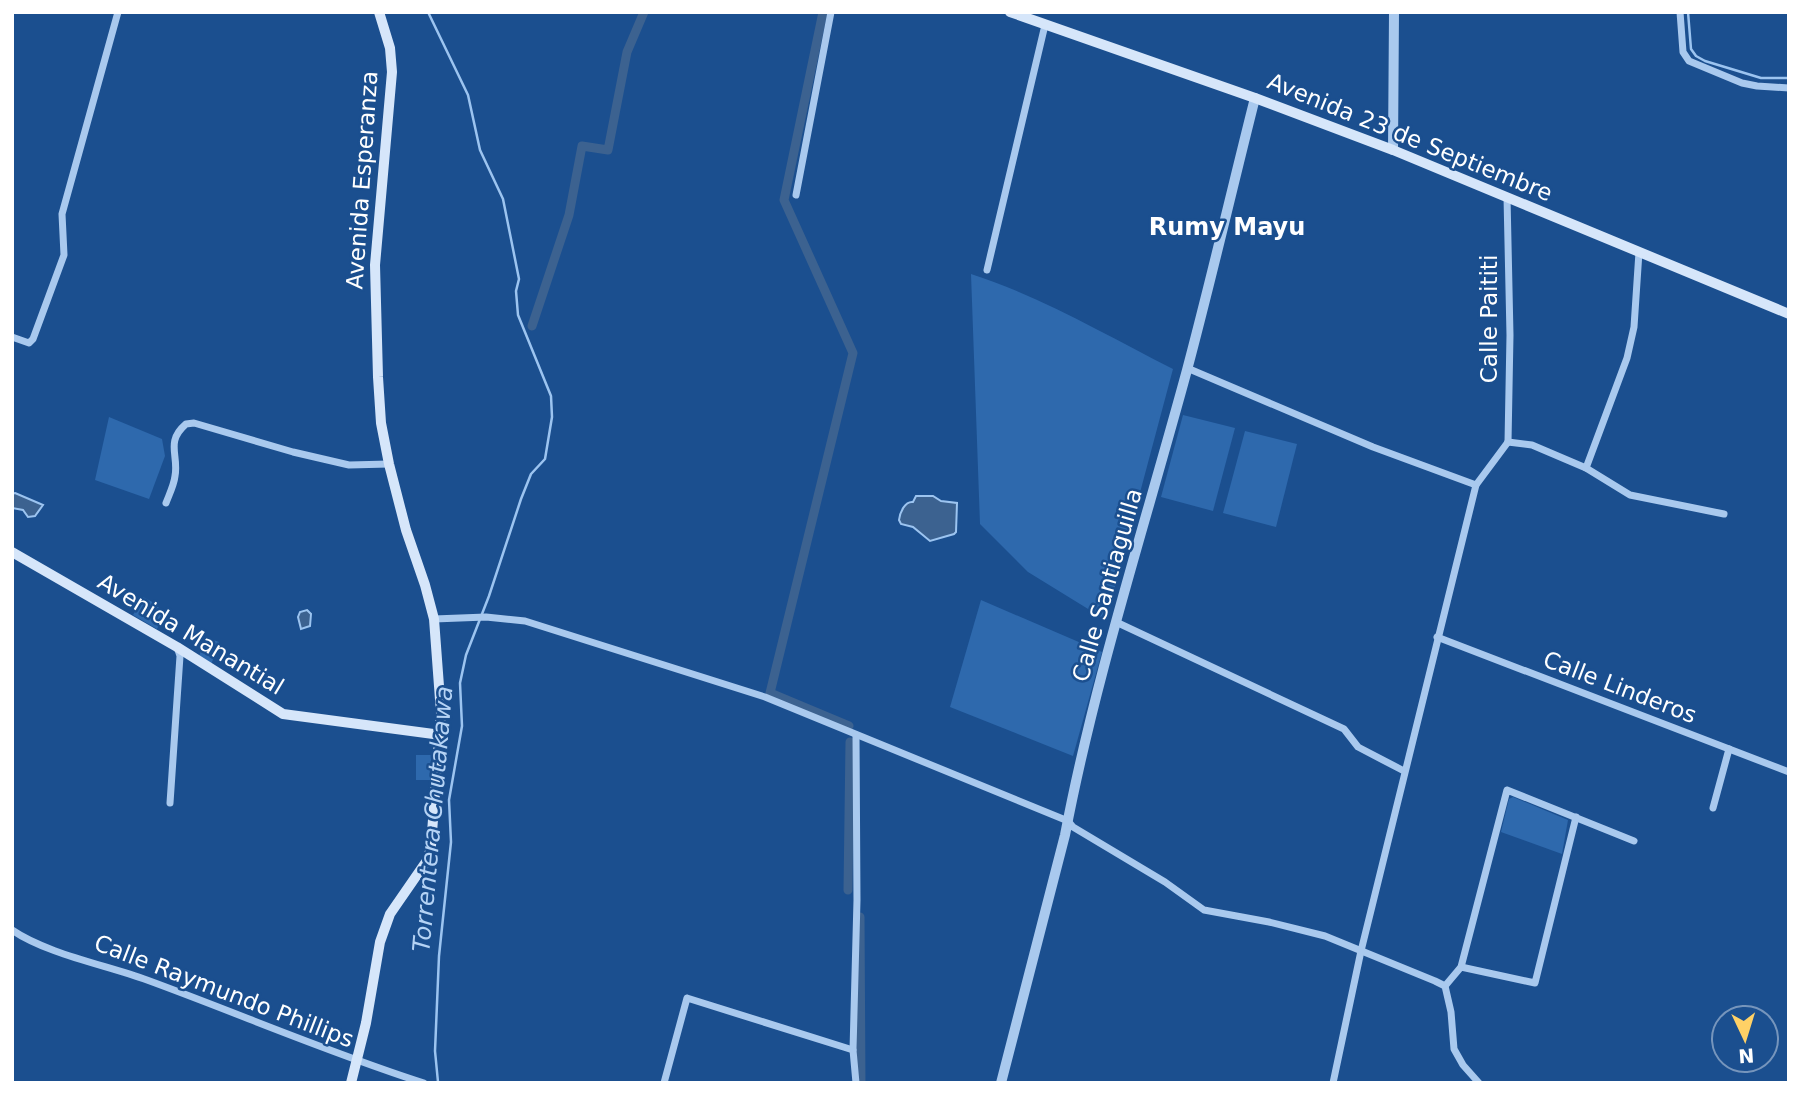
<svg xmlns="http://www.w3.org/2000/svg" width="1801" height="1095" font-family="'DejaVu Sans',sans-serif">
	<rect width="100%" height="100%" fill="#1b4f8f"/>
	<g fill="#2e69ad">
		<path d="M971 274C1040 296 1108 336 1173 369L1106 620 1028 572 980 524Z"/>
		<polygon points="1183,415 1235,428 1213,511 1161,497"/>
		<polygon points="109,417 162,439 165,456 149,499 95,480"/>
		<polygon points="1245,431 1297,444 1276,527 1223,513"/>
		<polygon points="143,597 156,604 156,606 161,609 164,614 157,629 133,615"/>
		<polygon points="981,600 1102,652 1073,756 950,707"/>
		<polygon points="205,637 219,642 211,665 199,657"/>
		<rect x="416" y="755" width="15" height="25"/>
		<polygon points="1513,797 1568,820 1562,854 1501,832 1509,799"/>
	</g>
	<g fill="#3c6290" stroke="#9cc4f0" stroke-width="2">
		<polygon points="15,493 43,505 35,516 28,517 23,510 12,508 12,494"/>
		<path d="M916 496H933L941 501 957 503 956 532 954 534 930 541 913 527 901 524 899 520C900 512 905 501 913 502Z"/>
		<polygon points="307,610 311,614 310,626 301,629 298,617 300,612"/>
	</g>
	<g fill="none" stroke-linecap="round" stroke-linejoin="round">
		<g stroke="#9cc4f0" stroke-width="2.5">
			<polyline points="428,12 468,95 480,150 503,199 519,279 516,291 518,315 551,396 552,417 545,459 531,474 521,499 489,596 466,655 460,683 462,726 449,800 451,842 439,956 435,1051 438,1082"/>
			<polyline points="1688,12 1691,49 1696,56 1705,61 1761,78 1789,78"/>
		</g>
		<g stroke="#3c6290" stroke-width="9">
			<polyline points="823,12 784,200 853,353 770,693 849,726"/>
			<polyline points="532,326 569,215 582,146 608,150 627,52 644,12"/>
			<polyline points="848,890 850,742"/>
			<polyline points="860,917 861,1083"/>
		</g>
		<g stroke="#a9c9ee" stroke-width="7">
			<polyline points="1680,12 1683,52 1689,61 1742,83 1757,86 1789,88"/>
			<polyline points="796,195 831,12"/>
			<polyline points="1507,197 1510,335 1508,442"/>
			<polyline points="987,270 1045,25"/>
			<polyline points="12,337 29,343 33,339 64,255 62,214 118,12"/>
			<polyline points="1187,368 1373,447 1476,485"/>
			<polyline points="1508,442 1532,445 1586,468 1630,495 1724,514"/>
			<polyline points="1586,468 1627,358 1634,327 1639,252"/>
			<path d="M166 503C169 495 174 485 175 476 179 455 165 442 186 424L194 423 293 452 349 465 389 464"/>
			<polyline points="434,619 486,617 525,621 765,697 1068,821 1073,827 1165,882 1204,910 1269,922 1325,936 1435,981 1445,986 1451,1012 1454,1049 1463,1065 1479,1083"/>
			<polyline points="1116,622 1344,729 1358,747 1404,771"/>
			<polyline points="1437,637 1789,772"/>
			<polyline points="170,803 180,656 177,647"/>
			<polyline points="1713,808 1729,749"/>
			<path d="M12 930C47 954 106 965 147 980 240 1014 330 1053 424 1083"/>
			<polyline points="1461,967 1535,983 1576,817"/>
			<polyline points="1445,986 1461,967 1507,790 1634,841"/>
			<polyline points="664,1083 687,998 853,1050"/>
			<polyline points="856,1083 853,1050 857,900 856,735"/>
			<polyline points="1333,1083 1361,951 1476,485 1508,442"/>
		</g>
		<g stroke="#a9c9ee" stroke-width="10">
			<polyline points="1393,150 1394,12"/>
			<path d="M1001 1083 1065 835C1095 678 1145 525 1187 370 1211 280 1232 189 1255 98"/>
		</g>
		<g stroke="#d6e6fa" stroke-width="10">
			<polyline points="1010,12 1255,98 1393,150 1789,314"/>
			<polyline points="12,552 177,647 283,714 441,735"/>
			<polyline points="351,1083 366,1023 380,942 390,914 428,859 431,846 441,713 434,619 425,585 406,530 389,464 381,423 378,377 375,265 392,72 390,48 379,12"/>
		</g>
	</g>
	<g text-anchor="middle" stroke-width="5" stroke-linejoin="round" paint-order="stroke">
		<g font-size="23" fill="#fff" stroke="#1b4f8f">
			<text transform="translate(1410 137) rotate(22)" y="8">Avenida 23 de Septiembre</text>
			<text transform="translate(362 180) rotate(-86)" y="8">Avenida Esperanza</text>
			<text transform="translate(1489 319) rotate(-90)" y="8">Calle Paititi</text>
			<text transform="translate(1107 585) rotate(-74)" y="8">Calle Santiaguilla</text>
			<text transform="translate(191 634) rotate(31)" y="8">Avenida Manantial</text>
			<text transform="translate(1620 687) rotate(21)" y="8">Calle Linderos</text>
			<text transform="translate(224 991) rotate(21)" y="8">Calle Raymundo Phillips</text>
		</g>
		<g font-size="24" font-weight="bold" fill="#fff" stroke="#1b4f8f">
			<text x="1227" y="235">Rumy Mayu</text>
		</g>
		<g font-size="24" font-style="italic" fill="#b5d3f5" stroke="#1b4f8f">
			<text transform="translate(433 819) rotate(-85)" y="8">Torrentera Chutakawa</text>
		</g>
	</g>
	<rect width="1801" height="1095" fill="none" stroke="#ffffff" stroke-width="28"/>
	<g transform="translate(1745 1039) rotate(176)"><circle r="33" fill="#1b4f8f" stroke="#7695bc" stroke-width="2"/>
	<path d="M0-5L12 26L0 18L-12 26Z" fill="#ffd166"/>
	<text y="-10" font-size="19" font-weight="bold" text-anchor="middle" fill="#ffffff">N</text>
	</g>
</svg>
